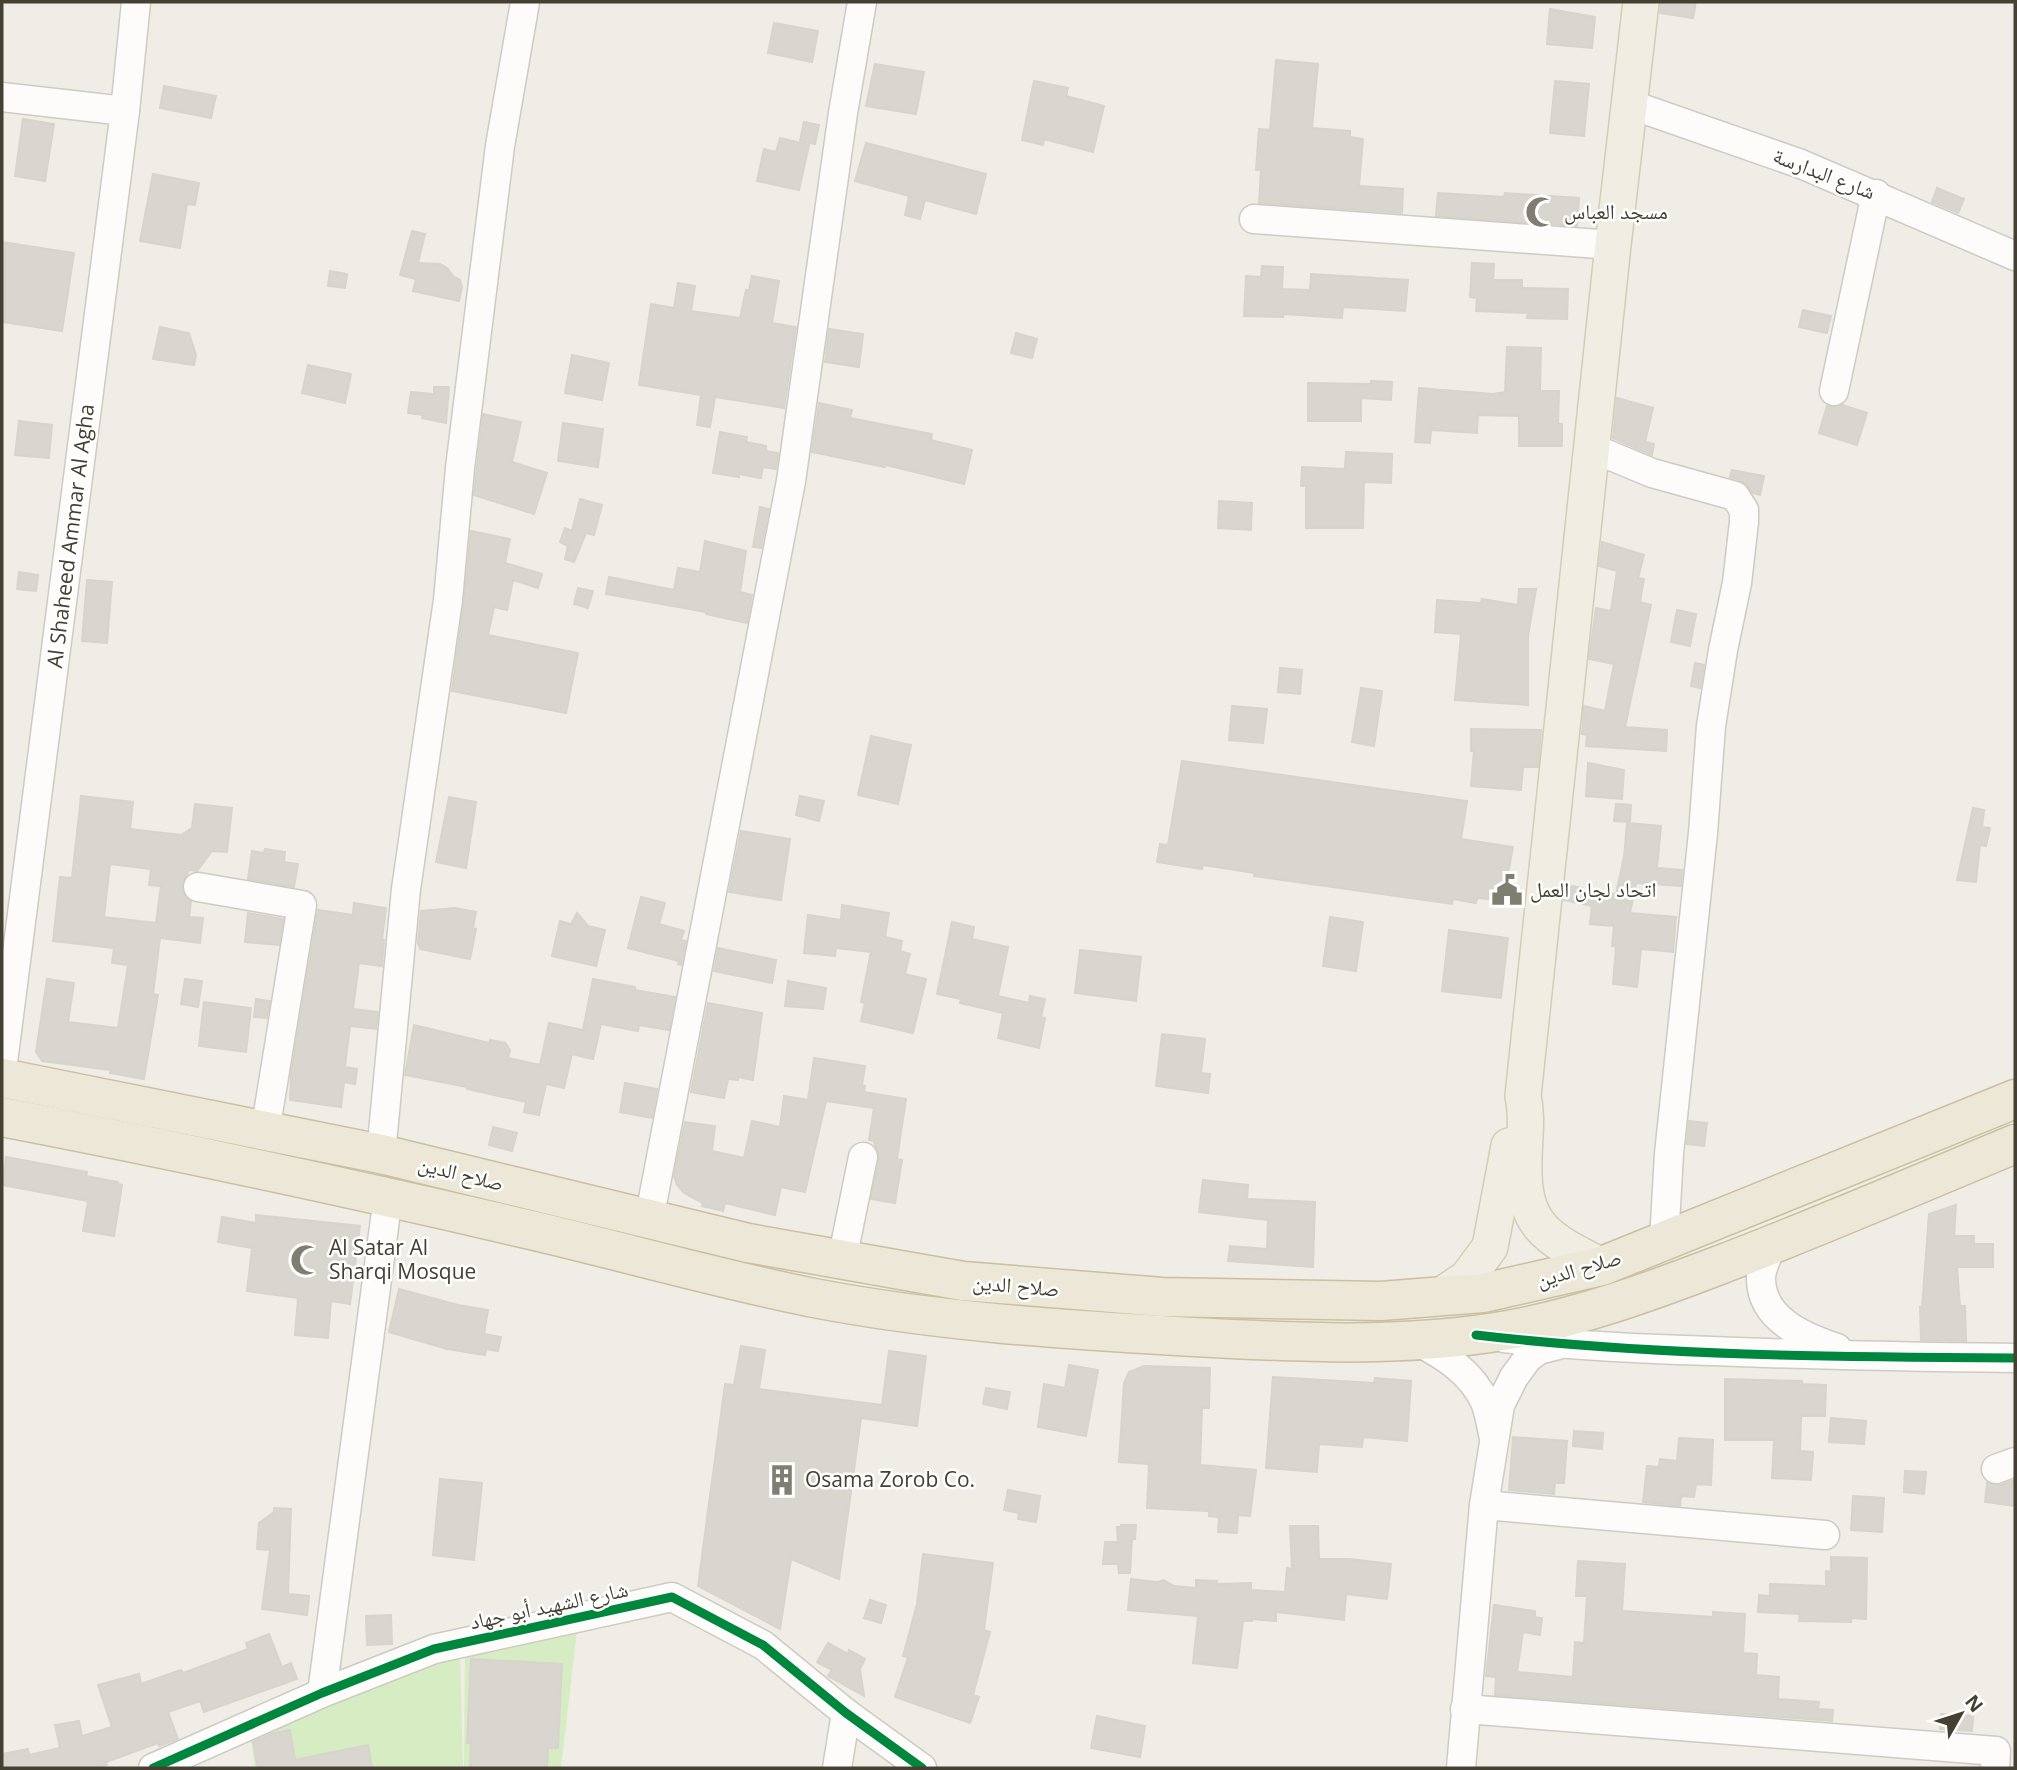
<svg xmlns="http://www.w3.org/2000/svg" width="2017" height="1770" font-family="'Open Sans','Noto Naskh Arabic',sans-serif">
	<rect width="100%" height="100%" fill="#efede6"/>
	<g fill="#d6ecc3">
		<polygon points="577,1630 561,1768 464,1768 465,1654"/>
		<polygon points="460,1655 463,1768 255,1768 250,1734"/>
	</g>
	<g fill="#d8d6cf" stroke="#d7d4cc" stroke-width="2" fill-rule="evenodd">
		<polygon points="1661,2 1696,2 1693,18 1660,13"/>
		<polygon points="1550,9 1595,17 1592,48 1547,44"/>
		<polygon points="774,23 818,31 812,62 768,53"/>
		<polygon points="1276,60 1318,64 1312,128 1350,131 1350,137 1363,139 1359,186 1403,189 1402,213 1259,203 1261,170 1256,170 1259,129 1270,130"/>
		<polygon points="875,64 924,72 916,114 866,106"/>
		<polygon points="1034,81 1068,88 1066,96 1104,106 1093,152 1044,139 1043,145 1022,140"/>
		<polygon points="1555,81 1589,84 1584,136 1550,133"/>
		<polygon points="164,86 216,96 211,118 160,108"/>
		<polygon points="23,119 54,124 45,181 15,176"/>
		<polygon points="804,122 819,125 815,144 800,141"/>
		<polygon points="780,138 809,145 799,190 757,181 764,149 776,152"/>
		<polygon points="866,143 986,174 976,214 925,200 920,219 905,215 909,196 855,181"/>
		<polygon points="153,174 199,183 195,205 187,204 180,248 140,241"/>
		<polygon points="1937,188 1964,199 1958,213 1932,202"/>
		<polygon points="1438,193 1504,197 1505,193 1579,198 1577,226 1436,216"/>
		<polygon points="412,231 425,234 418,263 440,264 447,268 454,277 460,280 462,287 459,301 413,291 416,279 400,275"/>
		<polygon points="2,242 74,253 62,331 2,322"/>
		<polygon points="1472,263 1494,264 1493,280 1522,280 1522,288 1568,289 1567,319 1527,318 1528,313 1476,311 1477,298 1470,297"/>
		<polygon points="1262,266 1283,267 1282,289 1310,290 1311,274 1408,280 1405,311 1343,307 1342,318 1283,314 1283,317 1244,316 1246,276 1261,277"/>
		<polygon points="330,271 347,274 345,288 328,286"/>
		<polygon points="752,276 779,281 772,323 796,327 784,408 715,397 710,427 697,425 701,395 639,385 651,304 674,308 678,283 695,286 691,311 740,318 746,290 749,290"/>
		<polygon points="1803,310 1831,316 1827,333 1799,327"/>
		<polygon points="160,327 189,333 196,355 194,365 153,359"/>
		<polygon points="829,329 863,334 859,367 825,362"/>
		<polygon points="1016,333 1037,339 1032,358 1011,353"/>
		<polygon points="1507,347 1541,348 1540,391 1559,391 1558,424 1562,424 1562,446 1519,446 1519,416 1478,415 1477,433 1431,430 1430,443 1415,442 1419,388 1493,394 1505,392"/>
		<polygon points="572,355 609,363 602,400 565,393"/>
		<polygon points="308,365 351,374 345,403 302,393"/>
		<polygon points="1371,381 1392,382 1391,400 1361,398 1361,421 1308,421 1308,383 1371,384"/>
		<polygon points="434,387 449,387 446,423 422,418 423,415 408,413 411,392 434,394"/>
		<polygon points="1617,398 1653,408 1645,442 1654,444 1652,455 1613,438"/>
		<polygon points="819,403 852,410 850,418 932,434 931,440 972,450 964,484 886,465 885,467 812,452"/>
		<polygon points="1842,405 1867,413 1857,445 1819,433 1827,406 1831,407"/>
		<polygon points="483,414 521,422 512,462 547,473 534,514 474,495"/>
		<polygon points="19,421 52,425 49,458 15,455"/>
		<polygon points="563,423 603,429 598,467 558,461"/>
		<polygon points="720,432 747,437 746,442 766,446 766,451 778,453 776,469 763,467 761,478 739,474 739,477 713,473"/>
		<polygon points="1346,452 1392,454 1391,483 1364,482 1363,528 1306,528 1306,486 1301,486 1302,467 1345,469"/>
		<polygon points="1732,470 1764,476 1760,495 1753,493 1740,480 1730,477"/>
		<polygon points="580,499 602,505 594,535 586,533 574,562 565,559 568,546 560,542 565,528 572,531"/>
		<polygon points="1219,501 1252,503 1251,530 1218,528"/>
		<polygon points="760,507 769,509 761,548 753,547"/>
		<polygon points="471,531 510,539 505,563 542,574 538,588 513,580 507,610 494,607 488,635 578,653 566,713 452,691 464,602"/>
		<polygon points="705,541 746,551 740,592 752,595 747,623 706,614 706,612 606,594 609,577 674,590 678,568 700,572"/>
		<polygon points="1602,542 1644,555 1638,578 1644,579 1640,602 1651,605 1625,727 1667,730 1666,751 1586,746 1587,735 1582,734 1584,706 1605,711 1614,664 1589,659 1596,608 1611,611 1617,571 1599,566"/>
		<polygon points="19,572 38,575 36,591 17,589"/>
		<polygon points="87,580 112,582 107,643 82,641"/>
		<polygon points="578,588 593,591 588,608 574,604"/>
		<polygon points="1519,589 1536,589 1528,636 1528,705 1455,700 1461,634 1435,632 1437,600 1481,603 1482,599 1518,605"/>
		<polygon points="1677,610 1696,614 1690,646 1671,642"/>
		<polygon points="1695,663 1704,665 1700,688 1691,686"/>
		<polygon points="1280,668 1302,670 1300,694 1278,692"/>
		<polygon points="1361,688 1382,691 1374,746 1352,742"/>
		<polygon points="1232,706 1267,709 1263,743 1229,740"/>
		<polygon points="1471,729 1541,730 1538,767 1523,767 1521,790 1471,786 1474,751 1471,751"/>
		<polygon points="871,736 911,745 898,804 858,795"/>
		<polygon points="1182,761 1467,801 1461,839 1513,847 1506,884 1512,884 1511,901 1477,898 1476,903 1453,899 1452,904 1254,876 1255,873 1203,865 1202,869 1157,862 1160,844 1168,845"/>
		<polygon points="1588,763 1624,770 1622,799 1586,796"/>
		<path d="M81 796 133 802 130 829 181 835 192 828 195 804 232 808 227 852 212 851 197 871 189 870 182 884 183 893 191 901 189 917 203 918 200 943 160 938 153 994 158 995 144 1079 110 1073 111 1070 42 1061 36 1052 47 979 74 983 68 1022 118 1028 128 965 112 963 114 948 53 941 60 877 72 878ZM110 864 151 869 149 885 161 886 156 923 104 917Z"/>
		<polygon points="800,796 824,801 819,821 796,815"/>
		<polygon points="449,797 476,802 466,868 436,862"/>
		<polygon points="1616,804 1631,805 1630,822 1614,821"/>
		<polygon points="1973,808 1984,810 1982,827 1990,828 1986,846 1980,845 1976,882 1957,880"/>
		<polygon points="1627,823 1661,826 1657,868 1682,870 1681,886 1636,883 1630,913 1676,917 1673,952 1641,949 1637,987 1613,984 1616,947 1612,946 1614,926 1590,924 1592,906 1564,900 1566,885 1582,888 1581,890 1616,894 1624,857"/>
		<polygon points="741,831 790,839 781,900 729,892"/>
		<polygon points="265,849 285,852 284,862 298,864 294,887 248,879 252,851 264,853"/>
		<polygon points="641,897 665,903 659,924 684,931 681,940 686,941 681,965 678,964 679,961 628,948"/>
		<polygon points="354,903 386,908 382,940 384,940 382,966 359,963 353,1009 378,1012 376,1029 350,1026 345,1067 357,1069 355,1084 344,1082 341,1107 290,1100 291,1074 318,910 353,915"/>
		<polygon points="842,905 889,913 885,937 902,941 900,951 910,954 905,974 926,979 913,1033 861,1021 865,1003 861,1002 871,952 836,948 835,956 804,953 808,915 841,920"/>
		<polygon points="455,908 476,912 473,928 476,929 470,959 420,949 418,942 421,911"/>
		<polygon points="248,913 283,919 279,945 245,942"/>
		<polygon points="577,913 588,926 605,930 596,966 552,956 560,921 571,924"/>
		<polygon points="1330,917 1363,922 1356,971 1323,966"/>
		<polygon points="952,922 974,927 972,939 1008,947 998,996 1029,1003 1030,996 1045,999 1041,1017 1045,1018 1039,1048 998,1038 1003,1013 960,1003 961,999 937,994"/>
		<polygon points="1449,930 1508,938 1501,998 1442,991"/>
		<polygon points="718,948 776,960 772,983 714,971"/>
		<polygon points="1080,950 1141,957 1136,1001 1075,993"/>
		<polygon points="185,979 202,981 198,1007 181,1004"/>
		<polygon points="593,979 635,987 635,990 675,997 669,1030 639,1025 638,1031 601,1024 593,1059 572,1054 564,1088 546,1084 539,1115 524,1112 526,1102 467,1089 467,1087 405,1075 414,1025 489,1043 490,1040 505,1043 510,1050 508,1058 540,1065 549,1023 583,1030"/>
		<polygon points="788,981 826,988 823,1009 785,1006"/>
		<polygon points="256,999 270,1001 267,1018 254,1017"/>
		<polygon points="204,1002 251,1008 246,1052 199,1046"/>
		<polygon points="708,1003 762,1013 753,1080 738,1077 738,1080 728,1079 724,1098 691,1092"/>
		<polygon points="1162,1034 1205,1039 1201,1073 1210,1074 1208,1093 1156,1086"/>
		<polygon points="814,1058 865,1066 862,1085 865,1086 864,1092 906,1099 897,1159 902,1160 895,1203 871,1199 879,1160 874,1141 869,1140 874,1108 826,1101 805,1192 781,1187 775,1215 725,1203 723,1211 702,1206 703,1203 684,1193 677,1185 674,1176 685,1122 715,1126 712,1151 744,1158 752,1121 780,1127 784,1096 808,1100"/>
		<polygon points="625,1083 657,1089 652,1118 620,1112"/>
		<polygon points="1689,1121 1707,1123 1704,1146 1687,1144"/>
		<polygon points="493,1127 517,1133 512,1151 489,1145"/>
		<polygon points="6,1157 87,1172 86,1176 118,1182 118,1184 122,1185 114,1236 83,1231 88,1201 2,1185"/>
		<polygon points="1203,1180 1248,1185 1247,1199 1315,1202 1313,1267 1228,1261 1230,1246 1267,1249 1268,1220 1199,1212"/>
		<polygon points="1956,1205 1954,1236 1974,1236 1974,1244 1993,1244 1993,1267 1957,1267 1960,1306 1965,1306 1966,1341 1921,1340 1920,1307 1922,1307 1929,1214"/>
		<polygon points="256,1215 360,1226 350,1304 331,1301 328,1338 295,1335 298,1298 247,1291 252,1248 218,1242 222,1217 256,1223"/>
		<polygon points="399,1289 458,1305 488,1310 484,1334 501,1337 498,1351 486,1349 485,1355 447,1349 389,1332"/>
		<polygon points="741,1346 765,1350 759,1389 882,1405 889,1351 926,1356 917,1426 861,1418 839,1579 791,1559 780,1629 698,1586 725,1384 734,1385"/>
		<polygon points="1069,1365 1098,1370 1086,1436 1038,1427 1044,1384 1065,1388"/>
		<polygon points="1144,1366 1210,1368 1209,1408 1202,1408 1200,1465 1256,1470 1250,1516 1238,1515 1237,1533 1218,1532 1219,1517 1209,1516 1209,1511 1147,1508 1149,1464 1119,1462 1124,1383 1129,1372"/>
		<polygon points="1273,1377 1374,1383 1375,1378 1411,1381 1407,1441 1363,1437 1362,1447 1319,1444 1317,1472 1266,1468"/>
		<polygon points="1725,1379 1802,1381 1802,1384 1826,1385 1825,1416 1801,1416 1800,1451 1813,1452 1811,1480 1772,1478 1774,1440 1725,1440"/>
		<polygon points="986,1388 1010,1392 1007,1409 983,1404"/>
		<polygon points="1831,1418 1866,1421 1864,1444 1829,1442"/>
		<polygon points="1574,1431 1603,1433 1602,1449 1573,1446"/>
		<polygon points="1513,1437 1567,1441 1564,1483 1555,1483 1554,1494 1509,1490"/>
		<polygon points="1679,1438 1713,1440 1711,1485 1696,1484 1694,1497 1681,1496 1680,1506 1643,1502 1647,1466 1659,1467 1660,1459 1677,1461"/>
		<polygon points="1905,1471 1926,1472 1924,1494 1904,1492"/>
		<polygon points="440,1479 482,1483 474,1560 433,1555"/>
		<polygon points="2015,1480 2015,1506 1985,1502 1987,1483 2001,1485"/>
		<polygon points="1008,1490 1040,1496 1036,1522 1018,1519 1019,1513 1004,1510"/>
		<polygon points="1853,1496 1884,1498 1882,1532 1851,1530"/>
		<polygon points="274,1508 291,1509 288,1594 309,1596 307,1615 262,1609 270,1550 257,1549 259,1523 274,1512"/>
		<polygon points="1121,1525 1136,1525 1135,1539 1132,1539 1130,1573 1119,1573 1118,1564 1103,1564 1105,1542 1118,1542 1117,1527 1121,1527"/>
		<polygon points="1290,1526 1318,1526 1319,1559 1349,1559 1391,1564 1387,1599 1346,1594 1344,1620 1276,1612 1276,1621 1252,1619 1252,1621 1243,1621 1237,1668 1193,1663 1198,1616 1128,1610 1131,1579 1157,1582 1164,1580 1174,1586 1196,1588 1196,1580 1217,1581 1216,1584 1251,1583 1251,1590 1285,1592 1287,1568 1292,1569"/>
		<polygon points="923,1554 993,1563 984,1630 990,1632 973,1695 979,1697 970,1723 895,1697 908,1657 903,1656 917,1604"/>
		<polygon points="1831,1557 1867,1558 1866,1619 1851,1618 1851,1622 1799,1621 1800,1614 1758,1612 1759,1595 1770,1596 1770,1584 1826,1586 1826,1571 1831,1572"/>
		<polygon points="1578,1561 1625,1564 1622,1611 1713,1617 1713,1612 1745,1614 1743,1653 1757,1654 1756,1675 1779,1677 1778,1699 1819,1702 1818,1709 1833,1710 1832,1721 1495,1695 1496,1677 1486,1676 1494,1605 1535,1611 1535,1617 1542,1618 1540,1635 1523,1632 1517,1672 1573,1677 1575,1642 1584,1643 1587,1596 1576,1596"/>
		<polygon points="870,1600 886,1605 881,1623 864,1618"/>
		<polygon points="391,1615 392,1644 367,1645 366,1616"/>
		<polygon points="269,1634 282,1667 291,1663 297,1679 204,1712 200,1701 168,1712 178,1739 159,1746 158,1743 106,1762 107,1765 94,1768 2,1768 2,1754 28,1749 29,1755 60,1748 55,1725 79,1721 82,1736 112,1727 98,1685 139,1674 141,1684 181,1670 183,1673 248,1649 246,1643"/>
		<polygon points="828,1643 848,1654 849,1650 865,1659 860,1669 864,1696 828,1676 832,1670 817,1662"/>
		<polygon points="471,1659 562,1664 558,1748 548,1748 547,1768 470,1768 471,1743 467,1743"/>
		<polygon points="1941,1714 1973,1716 1972,1731 1940,1729"/>
		<polygon points="1097,1716 1145,1726 1140,1757 1091,1748"/>
		<polygon points="290,1730 295,1760 368,1745 372,1768 258,1768 253,1742 271,1734"/>
	</g>
	<g fill="none" stroke-linecap="round" stroke-linejoin="round">
		<defs>
			<g id="minor">
				<polyline points="2,97 125,111"/>
				<polyline points="1629,104 1801,164 2015,256"/>
				<polyline points="1254,219 1613,245"/>
				<polyline points="1834,391 1876,194"/>
				<polyline points="1592,448 1652,473 1735,496 1744,510 1744,522 1737,583 1723,650 1711,726 1703,833 1669,1154 1664,1241"/>
				<polyline points="198,887 302,905 265,1132"/>
				<polyline points="2,1070 125,111 136,2"/>
				<polyline points="381,1154 406,889 448,600 460,468 500,146 525,2"/>
				<polyline points="649,1220 791,481 843,113 862,2"/>
				<path d="M1772 1246C1768 1255 1762 1266 1761 1277 1760 1319 1804 1337 1837 1348"/>
				<polyline points="842,1260 863,1157"/>
				<path d="M1504 1338C1573 1346 1642 1349 1712 1351 1813 1355 1914 1357 2015 1358"/>
				<path d="M1415 1340C1443 1355 1471 1371 1485 1402 1489 1412 1491 1424 1493 1434"/>
				<polyline points="1996,1469 2015,1462"/>
				<polyline points="1484,1505 1825,1535"/>
				<polyline points="322,1693 388,1197"/>
				<polyline points="1465,1709 1996,1751 1995,1768"/>
				<polyline points="153,1768 322,1693 434,1649 672,1597 763,1645 846,1713 922,1768"/>
				<polyline points="837,1768 846,1713"/>
				<polyline points="1461,1768 1484,1505 1500,1405 1514,1377 1528,1358 1539,1350 1558,1345"/>
			</g>
			<g id="major">
				<path d="M1602 1266C1549 1239 1522 1228 1524 1162 1524 1139 1528 1119 1523 1096L1613 245 1641 2"/>
				<polyline points="1440,1296 1467,1278 1490,1247 1509,1146"/>
			</g>
			<g id="highway">
				<polyline points="2,1078 381,1154 748,1243 963,1281 1162,1297 1381,1301 1483,1293 1602,1266 2015,1099"/>
				<path d="M2 1117C179 1151 355 1189 531 1230 625 1252 719 1279 814 1298 934 1321 1055 1329 1176 1336 1285 1342 1400 1349 1508 1330 1580 1317 1649 1292 1717 1266 1817 1228 1916 1185 2015 1144"/>
			</g>
		</defs>
		<use href="#minor" stroke="#cdcbc4" stroke-width="31"/>
		<use href="#major" stroke="#d3ceb2" stroke-width="38"/>
		<use href="#highway" stroke="#c9c09f" stroke-width="41"/>
		<use href="#minor" stroke="#fdfcfb" stroke-width="28"/>
		<use href="#major" stroke="#f0eee2" stroke-width="35"/>
		<use href="#highway" stroke="#ece7d7" stroke-width="38"/>
		<defs>
			<g id="cycleway">
				<path d="M1476 1335C1655 1356 1836 1357 2015 1358"/>
				<polyline points="153,1768 322,1693 434,1649 672,1597 763,1645 846,1713 922,1768"/>
			</g>
		</defs>
		<use href="#cycleway" stroke="#fff" stroke-width="13"/>
		<use href="#cycleway" stroke="#00873e" stroke-width="9"/>
	</g>
	<defs>
		<symbol id="mosque-bare" viewBox="-9 -9 18 18"><path d="M3.5-4.9A6 6 0 1 0 3.5 4.9A5 5 0 1 1 3.5-4.9Z" fill="#807d71" stroke="#fff" stroke-width="2.5" paint-order="stroke"/></symbol>
		<symbol id="civic-bare" viewBox="-9 -9 18 18"><path d="M-.6-6.5H3V-4.5H.6V-3L4-1V1h2V6H-6V1h2V-1L-.6-3ZM-1.2 2.5V6h2.4V2.5Z" fill="#807d71" stroke="#fff" stroke-width="2.5" paint-order="stroke"/></symbol>
		<symbol id="building-bare" viewBox="-9 -9 18 18"><path d="M-4-6H4V6H1V3H-1V6H-4ZM-2.5-4.3h1.7v1.8h-1.7ZM.8-4.3h1.7v1.8H.8ZM-2.5-1h1.7V.8h-1.7ZM.8-1h1.7V.8H.8Z" fill="#807d71" stroke="#fff" stroke-width="2.5" paint-order="stroke"/></symbol>
	</defs>
	<g fill-rule="evenodd">
		<use href="#mosque-bare" x="1519" y="190" width="44" height="44"/>
		<use href="#civic-bare" x="1485" y="868" width="44" height="44"/>
		<use href="#mosque-bare" x="284" y="1238" width="44" height="44"/>
		<use href="#building-bare" x="760" y="1458" width="44" height="44"/>
	</g>
	<g text-anchor="middle" stroke-width="5" stroke-linejoin="round" paint-order="stroke">
		<g font-size="21" fill="#454032" stroke="#fff">
			<text transform="translate(1824 174) rotate(21)" y="7">شارع البدارسة</text>
			<text transform="translate(71 536) rotate(-83)" y="7">Al Shaheed Ammar Al Agha</text>
			<text transform="translate(461 1174) rotate(14)" y="7">صلاح الدين</text>
			<text transform="translate(1579 1269) rotate(-16)" y="7">صلاح الدين</text>
			<text transform="translate(1016 1286) rotate(5)" y="7">صلاح الدين</text>
			<text transform="translate(549 1606) rotate(-12)" y="7">شارع الشهيد أبو جهاد</text>
		</g>
		<g font-size="21" fill="#454032" stroke="#fff" text-anchor="start">
			<text x="1564" y="219">مسجد العباس</text>
			<text x="1530" y="897">اتحاد لجان العمل</text>
			<text x="329" y="1255">Al Satar Al<tspan x="329" dy="24">Sharqi Mosque</tspan></text>
			<text x="805" y="1487">Osama Zorob Co.</text>
		</g>
	</g>
	<rect width="2017" height="1770" fill="none" stroke="#454032" stroke-width="7"/>
	<g transform="translate(1961 1714) rotate(51)" stroke="#ffffff" stroke-width="5" paint-order="stroke">
	<path d="M0-5L12 26L0 18L-12 26Z" fill="#454032"/>
	<text y="-10" font-size="19" font-weight="bold" text-anchor="middle" fill="#454032">N</text>
	</g>
</svg>
